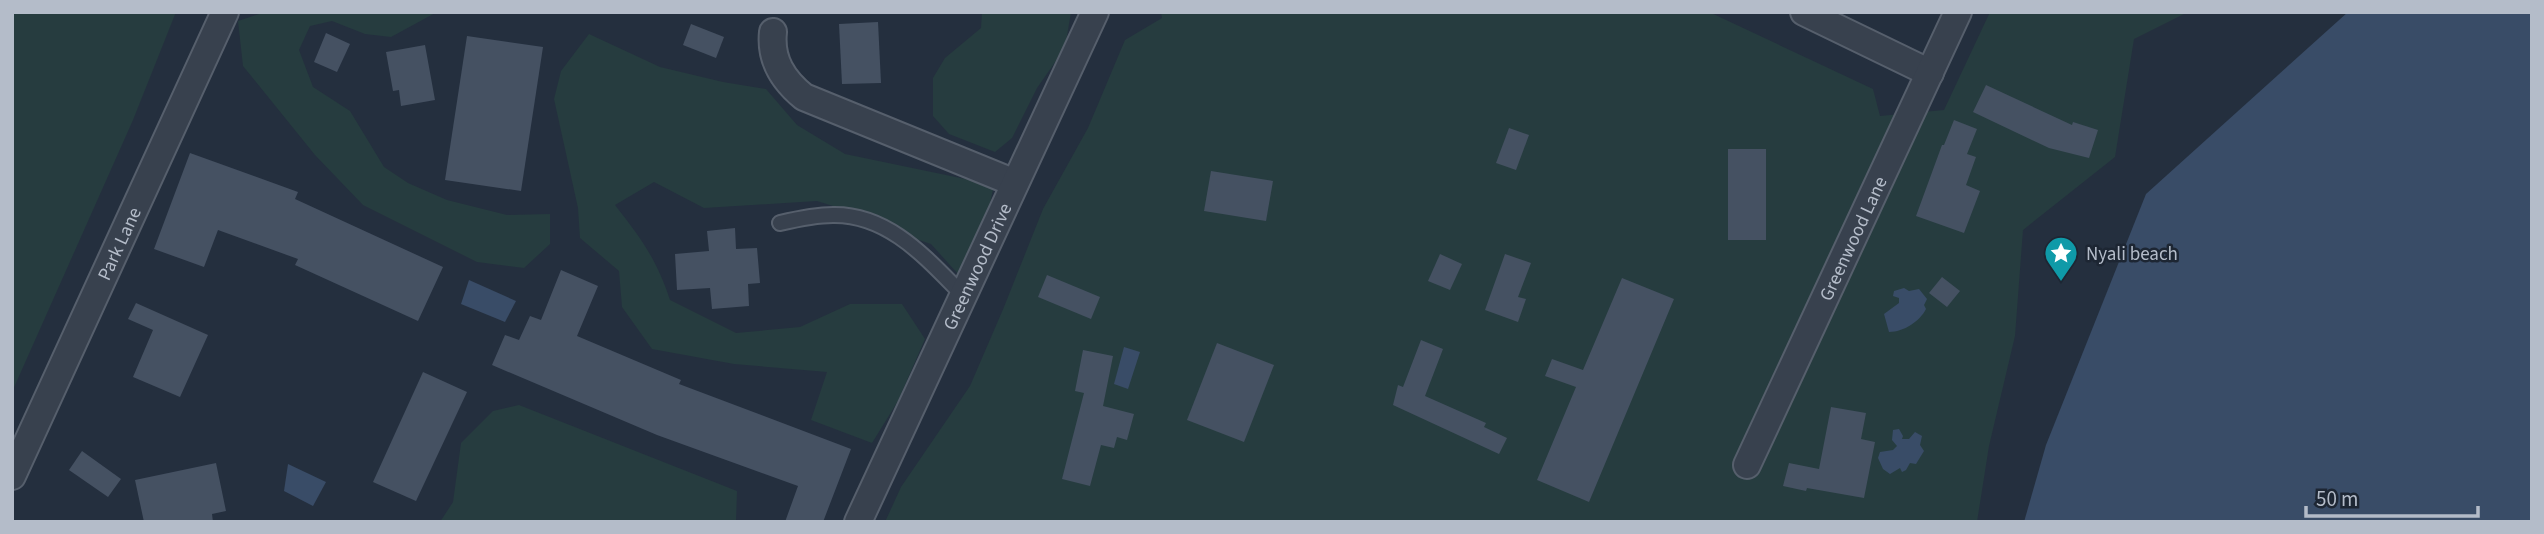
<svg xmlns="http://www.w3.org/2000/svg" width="2544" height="534" font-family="'Source Sans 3',sans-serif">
	<rect width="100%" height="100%" fill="#242f3e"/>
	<g fill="#263c3f">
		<polygon points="12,12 176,12 133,120 12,392"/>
		<polygon points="265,12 437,12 391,37 365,34 332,21 310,26 299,50 313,87 350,111 384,167 408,183 447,200 507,215 550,214 550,244 524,268 477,262 363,205 315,155 243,66 238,21"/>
		<polygon points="982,12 1071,12 1065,48 1037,88 1012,138 995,152 949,134 933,116 933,78 945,58 981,28"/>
		<polygon points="1161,12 1709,12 1873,89 1880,116 1944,110 1990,12 2188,12 2134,39 2115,157 2023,230 2015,336 1989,446 1977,522 885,522 901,487 970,386 1004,307 1043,209 1088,128 1125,40 1162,18"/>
		<path d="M589 34 660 67 723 82 766 89 797 125 845 154 994 185 981 244 958 274 931 244 910 237 878 220 817 201 704 208 654 182 615 205C641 238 657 260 670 300L736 333 800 327 850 304H902L925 339 898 401 872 443 811 420 827 372 734 364 652 349 622 307 619 271 580 238 578 208 554 99 561 71Z"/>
		<polygon points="519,405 737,491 736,522 440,522 453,502 461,443 493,411"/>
	</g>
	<g fill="#394c67">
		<polygon points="2348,12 2532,12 2532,522 2024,522 2046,445 2146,194"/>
		<polygon points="469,280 516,301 505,322 461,304"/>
		<path d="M1904 288 1909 291 1919 289 1927 299 1924 305 1926 309C1920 321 1904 332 1889 332L1884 314 1899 303V298L1893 296 1894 291Z"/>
		<polygon points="1124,347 1140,352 1128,389 1114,384"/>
		<polygon points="1899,429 1903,436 1902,439 1909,439 1915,432 1922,436 1920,445 1924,451 1916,464 1910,463 1906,470 1902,472 1900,468 1890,474 1883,469 1878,458 1880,452 1893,450 1897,446 1892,440 1893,430"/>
		<polygon points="288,464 326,482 313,506 284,491"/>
	</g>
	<g fill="#455162">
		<polygon points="878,22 881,83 842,84 839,24"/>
		<polygon points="691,24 724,37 716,58 683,45"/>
		<polygon points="326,33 350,44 337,72 314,62"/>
		<polygon points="467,36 543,47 521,191 445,180"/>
		<polygon points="425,45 435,100 401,106 399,90 393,91 386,52"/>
		<polygon points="1986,85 2072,125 2073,122 2098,130 2089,158 2049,148 1973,112"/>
		<polygon points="1954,120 1977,129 1967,154 1976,157 1966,185 1980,191 1964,233 1916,216 1942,145 1944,145"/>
		<polygon points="1509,128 1529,135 1516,170 1496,163"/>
		<rect x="1728" y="149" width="38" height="91"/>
		<polygon points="190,153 298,192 295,199 443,267 418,321 295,265 298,259 218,230 204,267 154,249"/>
		<polygon points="1211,171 1273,181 1266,221 1204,211"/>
		<polygon points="735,228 736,249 757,248 760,283 748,284 749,306 712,309 710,288 677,290 675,254 709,251 707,231"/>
		<polygon points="1440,254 1462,264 1450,290 1428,281"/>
		<polygon points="1505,254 1531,263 1518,297 1526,299 1518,322 1485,310"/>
		<polygon points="561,270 598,286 577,336 681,380 679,384 851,449 823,522 785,522 798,486 657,435 492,365 505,335 519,340 530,316 541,320"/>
		<polygon points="1047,275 1100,297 1091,319 1038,297"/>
		<polygon points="1942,277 1960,291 1947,307 1929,293"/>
		<polygon points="1622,278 1674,299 1589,502 1537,480 1576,387 1545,376 1552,359 1583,370"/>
		<polygon points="136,303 208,335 180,397 133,377 153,330 128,319"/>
		<polygon points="1421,340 1443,349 1425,396 1486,423 1484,427 1507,438 1499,454 1393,405 1398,385 1403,387"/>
		<polygon points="1217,343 1274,365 1244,442 1187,420"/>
		<polygon points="1083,350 1113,356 1103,406 1134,414 1127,440 1117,437 1114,448 1101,445 1090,486 1062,479 1084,393 1075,391"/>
		<polygon points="423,372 467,392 416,501 373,482"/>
		<polygon points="1831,407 1866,413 1861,439 1875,442 1864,498 1807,488 1806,491 1783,486 1789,463 1819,469"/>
		<polygon points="82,451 121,479 108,497 69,470"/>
		<polygon points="216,463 226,511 212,514 213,522 144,522 135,480"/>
	</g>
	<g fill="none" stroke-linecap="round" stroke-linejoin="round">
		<defs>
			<path id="lane" d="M780 223C797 219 815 215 833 215 889 214 927 259 963 295"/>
			<g id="street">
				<polyline points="1804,12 1930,73"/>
				<path d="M773 32C770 60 783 80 804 97L1015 183"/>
				<path id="s1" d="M1747 465 1958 12"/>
				<path id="s2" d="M12 476 225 12"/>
				<path id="s3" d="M858 522 1095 12"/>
			</g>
		</defs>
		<use href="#lane" stroke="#565f6c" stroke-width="18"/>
		<use href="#street" stroke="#565f6c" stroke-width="30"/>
		<use href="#lane" stroke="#38414e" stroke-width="14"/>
		<use href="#street" stroke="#38414e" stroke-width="26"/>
	</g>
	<defs>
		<symbol id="sight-pin" viewBox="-11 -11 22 30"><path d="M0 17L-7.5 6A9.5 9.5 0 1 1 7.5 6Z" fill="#0f9aa8" stroke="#1d2633"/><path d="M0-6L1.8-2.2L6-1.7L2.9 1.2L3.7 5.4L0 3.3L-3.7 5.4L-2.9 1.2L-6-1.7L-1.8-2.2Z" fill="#fff"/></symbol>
	</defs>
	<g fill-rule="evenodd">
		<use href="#sight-pin" x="2042" y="234" width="38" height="52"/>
	</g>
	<g text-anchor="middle" stroke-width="5" stroke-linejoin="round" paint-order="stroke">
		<g font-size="19" fill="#b4bcc9" stroke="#1d2633">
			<text dy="7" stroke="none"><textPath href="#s1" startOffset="250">Greenwood Lane</textPath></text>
			<text dy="7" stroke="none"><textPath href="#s2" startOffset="256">Park Lane</textPath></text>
			<text dy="7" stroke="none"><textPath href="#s3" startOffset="282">Greenwood Drive</textPath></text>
		</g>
		<g font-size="19" fill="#b4bcc9" stroke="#1d2633" text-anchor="start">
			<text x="2086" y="260">Nyali beach</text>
		</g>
	</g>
	<rect width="2544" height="534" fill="none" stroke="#b4bcc9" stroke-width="28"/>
	<path d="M2306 506v10h172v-10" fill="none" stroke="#b4bcc9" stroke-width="3.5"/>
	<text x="2316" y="506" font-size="21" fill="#b4bcc9" stroke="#1d2633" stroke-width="5" paint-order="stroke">50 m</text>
</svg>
